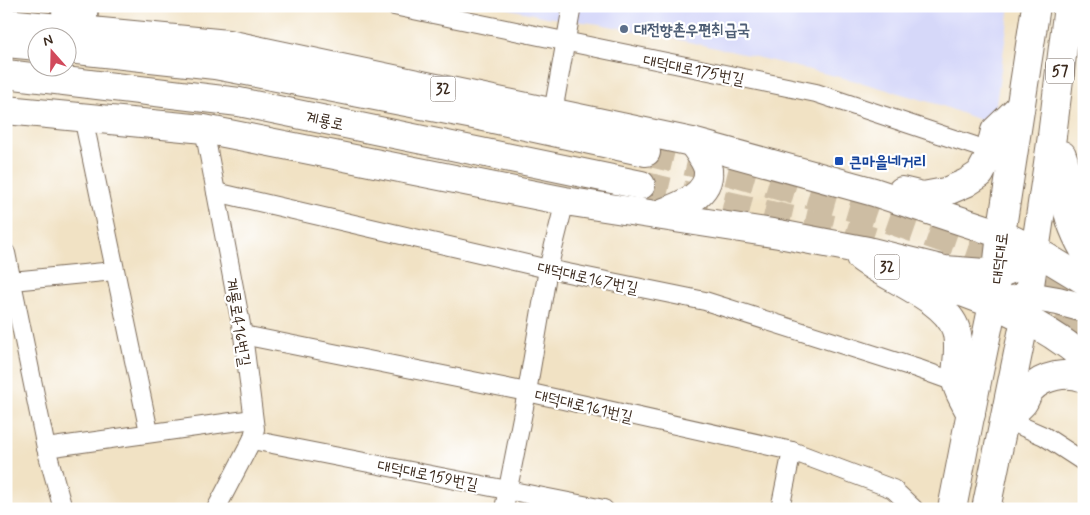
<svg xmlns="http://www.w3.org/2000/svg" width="1090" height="515" font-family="Mynerve,'Poor Story',sans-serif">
	<rect width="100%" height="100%" fill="#fff"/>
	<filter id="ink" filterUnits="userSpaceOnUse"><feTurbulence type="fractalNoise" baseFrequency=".02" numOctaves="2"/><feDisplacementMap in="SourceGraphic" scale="10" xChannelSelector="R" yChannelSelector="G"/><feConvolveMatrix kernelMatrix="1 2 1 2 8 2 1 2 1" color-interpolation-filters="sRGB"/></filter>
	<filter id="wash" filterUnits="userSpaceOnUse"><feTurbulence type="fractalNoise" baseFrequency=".0096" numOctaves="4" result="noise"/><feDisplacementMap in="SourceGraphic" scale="20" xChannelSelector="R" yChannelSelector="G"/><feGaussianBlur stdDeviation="1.12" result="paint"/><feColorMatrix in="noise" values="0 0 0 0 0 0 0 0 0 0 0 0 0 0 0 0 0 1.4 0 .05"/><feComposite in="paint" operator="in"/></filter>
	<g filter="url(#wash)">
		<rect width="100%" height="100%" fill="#f1e2c4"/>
		<polygon fill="#d6d8f9" points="497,6 1010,6 993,125 940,105 856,81 739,53 666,37 599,24 546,17"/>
	</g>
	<g filter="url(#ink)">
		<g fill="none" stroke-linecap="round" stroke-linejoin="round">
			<g stroke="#cdbda3" stroke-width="28" stroke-dasharray="28 14" stroke-linecap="butt">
				<polyline points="646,152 734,173 861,210 1004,260 1055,283 1084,303"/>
				<polyline points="641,185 845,232 885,245"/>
				<polyline points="1021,294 1045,308 1084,337"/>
			</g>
			<defs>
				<g id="street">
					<polyline points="394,6 816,93 990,151"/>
					<polyline points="553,112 572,6"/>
					<polyline points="83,117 149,432"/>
					<polyline points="204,129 243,335 255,429 252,440 216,509"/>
					<polyline points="1064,181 1084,193"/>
					<polyline points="216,192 548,269 705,301 919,369 955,382"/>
					<polyline points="6,253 46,448 63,509"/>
					<polyline points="12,281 114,271"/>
					<polyline points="243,335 527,392 792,451 893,489 914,509"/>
					<polyline points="1005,419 1044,436 1084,462"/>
					<polyline points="252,440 604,509"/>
					<polyline points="46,448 253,419"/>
					<polyline points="504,509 527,392 548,269 565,201"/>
					<polyline points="780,509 792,451"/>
				</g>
				<g id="secondary">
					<polyline points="64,29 65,6"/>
					<polyline points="84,31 85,6"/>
				</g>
				<g id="primary">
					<polyline points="6,23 228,44 692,142 874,192 1001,234 1036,251 1084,280"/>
					<polyline points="6,43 38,46"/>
					<polyline points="68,49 215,65 484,117 646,152"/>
					<polyline points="6,74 239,102 641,185"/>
					<polyline points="6,110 204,129 565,201 779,234 868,251 945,270 998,274 1022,265 1036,251"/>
					<path d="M1062 155C1068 168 1063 177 1064 190 1066 212 1073 231 1084 250"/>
					<polyline points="902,191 923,196 945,192 966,183 980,174 988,159 995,131 1020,107"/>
					<path d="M656 215C675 208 711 197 708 170 706 160 697 150 692 142"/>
					<path d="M860 257C886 278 946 298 956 330 961 347 956 363 956 380 956 388 967 406 971 414"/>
					<path d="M921 279C979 296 1037 318 1084 358"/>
					<polyline points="1012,300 1029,296 1058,301 1084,308"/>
					<path d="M1008 416C1013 412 1019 408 1023 403 1026 399 1027 393 1031 389 1043 376 1067 371 1084 378"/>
					<polyline points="952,509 975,391 993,304 1001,234 1036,6"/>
					<polyline points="986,509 1025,319 1052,136 1068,6"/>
				</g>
			</defs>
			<use href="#street" stroke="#7b6a58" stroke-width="20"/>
			<use href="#secondary" stroke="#7b6a58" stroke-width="28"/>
			<use href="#primary" stroke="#7b6a58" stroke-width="30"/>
			<use href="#street" stroke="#fff" stroke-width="18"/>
			<use href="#secondary" stroke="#fff" stroke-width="25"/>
			<use href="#primary" stroke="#fff" stroke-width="28"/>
		</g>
	</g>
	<circle fill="#5c6f8a" stroke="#fff" stroke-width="2" cx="624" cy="29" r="5"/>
	<rect fill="#1a4fb4" stroke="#fff" stroke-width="2" x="834" y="156" width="10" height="10" rx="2.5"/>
	<g text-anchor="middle" stroke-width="4.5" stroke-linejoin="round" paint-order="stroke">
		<g fill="#fff" stroke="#766a62" stroke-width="1">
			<rect x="1046" y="58.5" width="28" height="25" rx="4"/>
			<rect x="430.5" y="76.5" width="25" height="25" rx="4"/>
			<rect x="874.5" y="254.5" width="25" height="25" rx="4"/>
		</g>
		<g font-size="15" font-weight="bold" fill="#3b2a1e">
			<text x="1060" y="76">57</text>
			<text x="443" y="94">32</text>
			<text x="887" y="272">32</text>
		</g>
		<g font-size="16" font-weight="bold" fill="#4e5e75" stroke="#fff" text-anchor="start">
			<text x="634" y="35">대전향촌우편취급국</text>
		</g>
		<g font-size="16" fill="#3b2a1e" stroke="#fff">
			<text transform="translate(694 69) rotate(11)" y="6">대덕대로175번길</text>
			<text transform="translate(325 120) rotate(12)" y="6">계룡로</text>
			<text transform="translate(999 258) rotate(-84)" y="6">대덕대로</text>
			<text transform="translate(588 277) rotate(12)" y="6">대덕대로167번길</text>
			<text transform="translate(239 322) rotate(81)" y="6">계룡로416번길</text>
			<text transform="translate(584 405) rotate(13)" y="6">대덕대로161번길</text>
			<text transform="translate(428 474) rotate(11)" y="6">대덕대로159번길</text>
		</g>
		<g font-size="16" font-weight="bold" fill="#164399" stroke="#fff" text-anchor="start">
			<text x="849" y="167">큰마을네거리</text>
		</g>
	</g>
	<rect width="1090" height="515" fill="none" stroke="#fff" stroke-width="25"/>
	<g transform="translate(52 52) rotate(340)"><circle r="24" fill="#ffffff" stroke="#b1aaa5"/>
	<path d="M0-4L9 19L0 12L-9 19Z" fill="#d1495b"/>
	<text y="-8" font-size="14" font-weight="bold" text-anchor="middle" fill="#3b2a1e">N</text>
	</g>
</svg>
